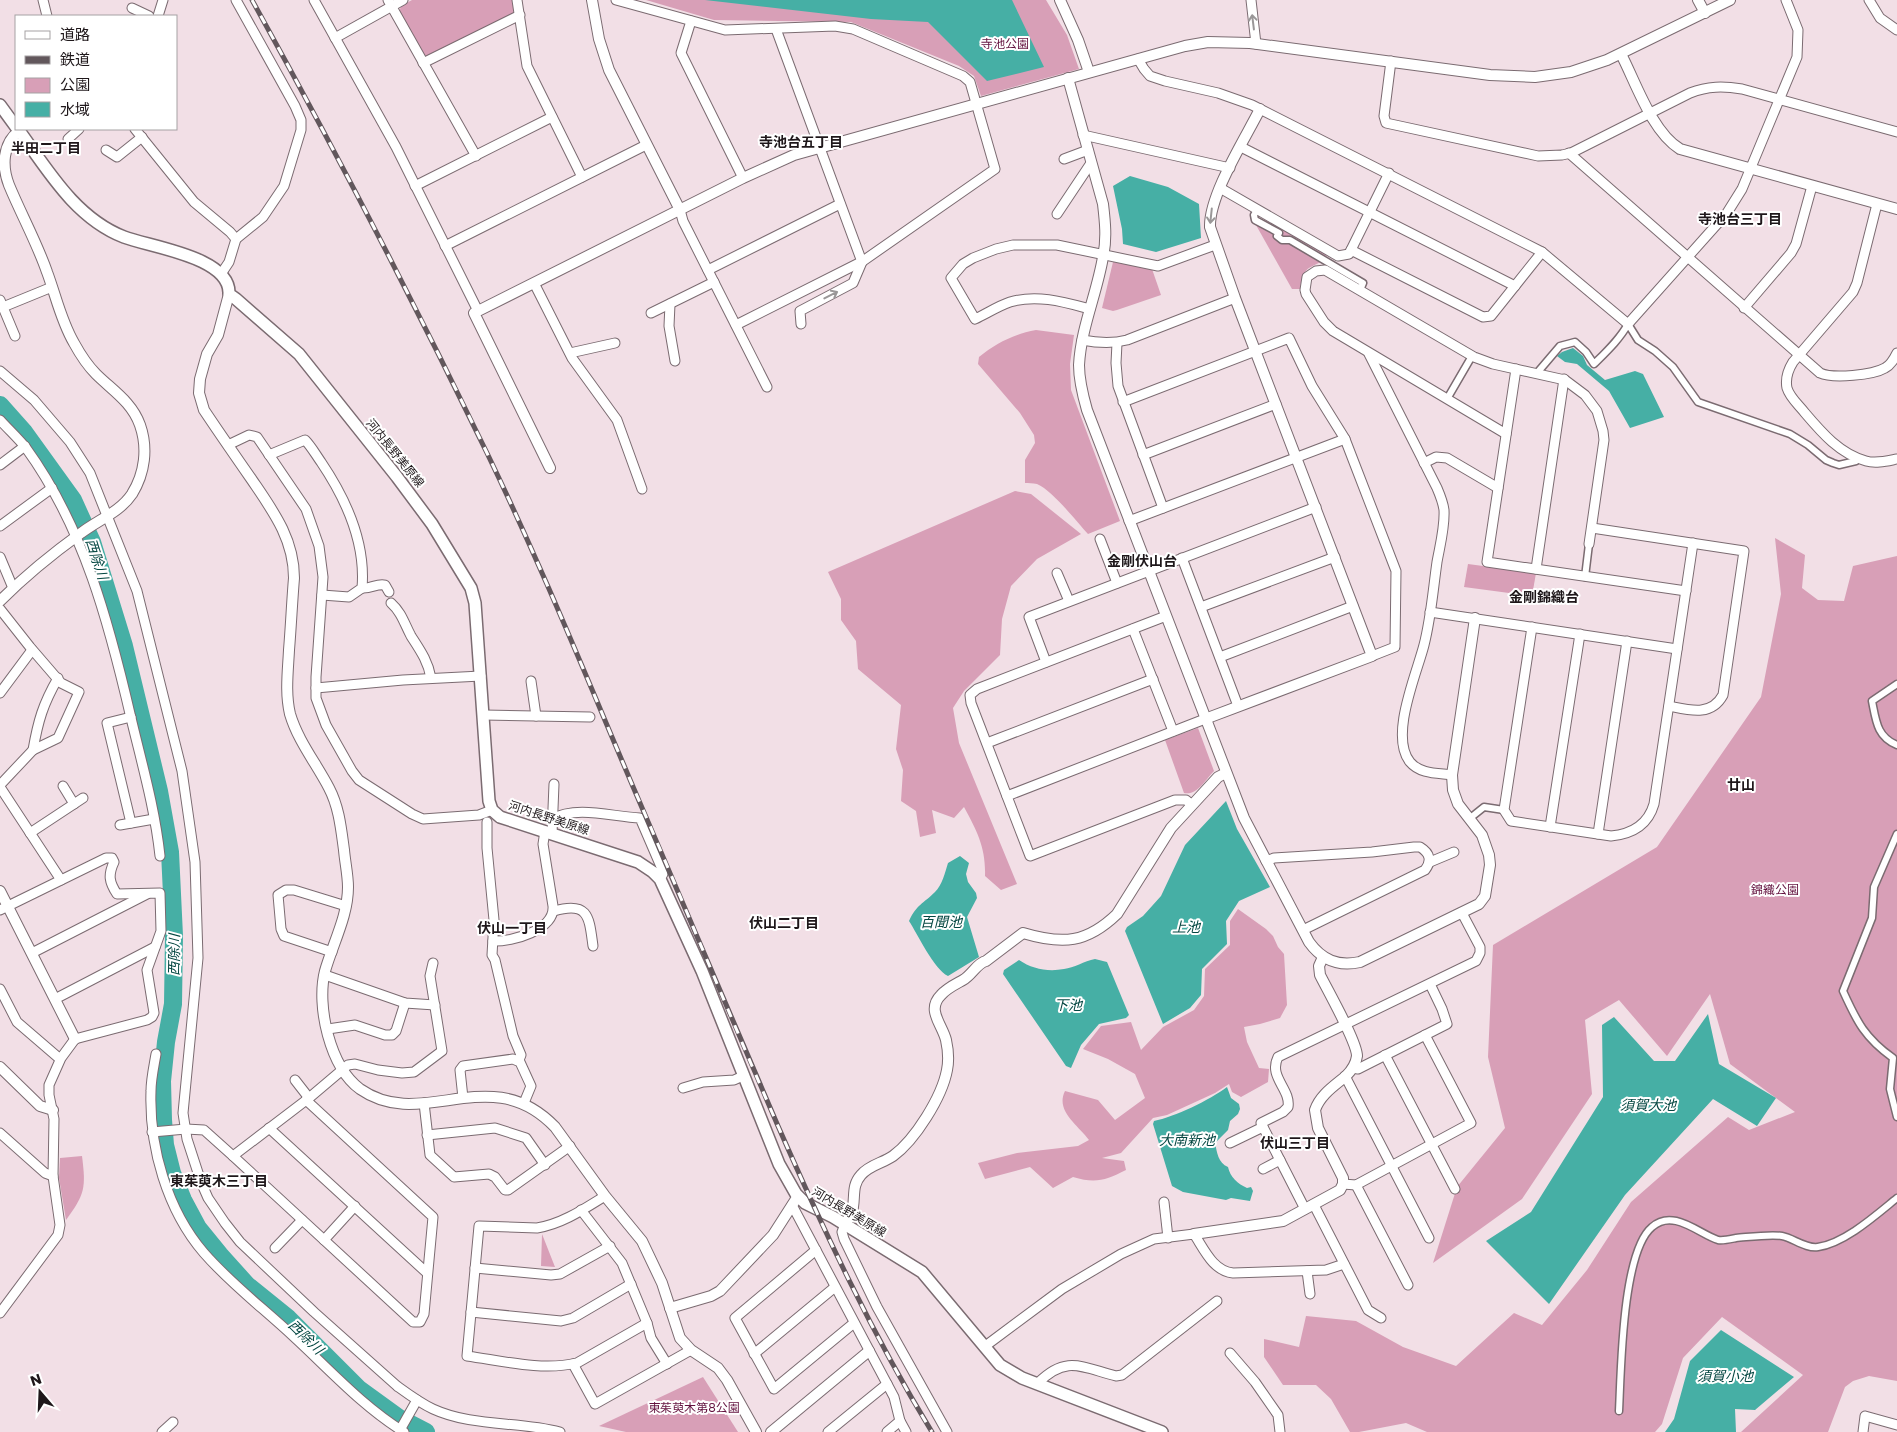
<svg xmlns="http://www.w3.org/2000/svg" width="1897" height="1432" font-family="Poppins,'Noto Sans JP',sans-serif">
	<rect width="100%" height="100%" fill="#f2dfe6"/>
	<g fill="#d89fb7">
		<polygon points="412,0 514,0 515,9 511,16 430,57 423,55 399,13 401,6"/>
		<polygon points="646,0 1046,0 1067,35 1079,69 981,96 974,76 959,66 851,22 714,20"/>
		<path d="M1265 219 1327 254C1317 272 1304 258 1300 289H1292L1256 225Z"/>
		<polygon points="1113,262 1152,269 1161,295 1117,310 1113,311 1102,308"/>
		<path d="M1036 330 1074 335 1070 364 1071 390 1120 521 1088 534C1076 521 1053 491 1037 484 1033 483 1028 483 1025 483V460L1035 443 1034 435 1020 413 978 364 979 357C996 343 1014 334 1036 330Z"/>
		<path d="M1015 491 1031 494 1081 534 1037 559 1011 586 1002 619 1000 655 964 691 953 708 959 743 1017 884 1001 890 985 876C986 848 977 831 964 807L954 818 932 810 936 833 920 837 916 811 901 801 903 770 896 749 901 705 858 669 856 641 841 620V599L828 572Z"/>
		<polygon points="1775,538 1805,555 1802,588 1818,600 1844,601 1853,566 1897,556 1897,1381 1869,1376 1853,1381 1845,1387 1828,1432 1741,1432 1803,1375 1722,1317 1683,1358 1662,1424 1655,1432 1427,1432 1406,1423 1359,1432 1350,1432 1331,1399 1316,1385 1283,1385 1264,1357 1264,1339 1299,1347 1306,1316 1356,1321 1403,1347 1456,1366 1514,1313 1542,1325 1587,1270 1631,1202 1728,1117 1749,1130 1795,1112 1730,1064 1710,994 1667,1056 1619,1000 1585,1020 1592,1094 1522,1199 1433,1263 1457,1187 1505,1128 1488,1057 1493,945 1657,847 1761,697 1781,594"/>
		<polygon points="1468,564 1536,573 1532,596 1464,587"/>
		<path d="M1198 728 1214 771C1206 779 1197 796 1184 793L1165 740Z"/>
		<path d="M1238 909 1266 929 1273 936 1278 947 1284 954 1287 1005 1280 1018 1260 1024 1244 1027 1247 1042 1259 1068 1269 1069 1268 1082 1241 1097 1232 1092 1229 1084 1215 1093 1167 1115 1153 1118 1121 1153 1102 1158 1124 1161 1126 1170C1106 1180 1096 1184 1073 1177L1053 1188 1030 1167 985 1179 978 1163 1017 1153 1078 1146 1089 1140C1078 1125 1055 1111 1065 1091L1098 1100 1115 1120 1145 1098 1135 1074 1108 1059 1083 1049 1101 1026 1131 1022 1141 1050 1163 1027 1194 1010 1204 996 1205 969 1230 945V921Z"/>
		<path d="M82 1156C86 1188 85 1194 66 1220L59 1178 60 1158Z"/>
		<polygon points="542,1234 555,1267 541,1266"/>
		<polygon points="703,1377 738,1432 626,1432 599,1426"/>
	</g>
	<g fill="#46afa5">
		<polygon points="705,0 1012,0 1044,67 987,81 928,22 871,19"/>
		<polygon points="1130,176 1168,187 1199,204 1201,238 1156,252 1123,244 1122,229 1113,186"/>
		<polygon points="1573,348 1583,356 1587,365 1605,380 1635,371 1643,374 1664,417 1630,428 1609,391 1577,364 1565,362 1557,356 1562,352"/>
		<polygon points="1226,801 1237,829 1270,887 1239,901 1226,921 1227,944 1202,969 1201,995 1190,1008 1163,1024 1125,931 1127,927 1143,916 1161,896 1185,845"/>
		<path d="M960 856 969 863 966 874 968 882 976 893 977 898 967 917 979 957 948 976C934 969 918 935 909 921 917 904 923 904 935 892 942 885 945 873 948 863Z"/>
		<path d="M1095 959 1107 962 1129 1015 1126 1018 1099 1024 1081 1045 1071 1068 1066 1066 1003 974 1004 970 1019 960C1032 969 1048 972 1064 969 1074 968 1084 961 1095 959Z"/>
		<polygon points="1708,1014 1719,1064 1776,1098 1757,1126 1713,1099 1625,1195 1549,1304 1486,1241 1531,1212 1603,1097 1602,1025 1614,1017 1654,1061 1675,1061"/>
		<path d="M1227 1087 1231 1098 1239 1104 1240 1109 1238 1114 1230 1121 1228 1130 1215 1143C1217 1152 1218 1163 1228 1167 1230 1177 1238 1184 1247 1188L1251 1187 1253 1191 1250 1201 1231 1198 1226 1200 1183 1192 1172 1186 1153 1124 1154 1121C1174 1117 1210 1100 1227 1087Z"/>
		<polygon points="1721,1330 1794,1377 1755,1410 1735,1409 1736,1432 1665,1432 1674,1419 1690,1361"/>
	</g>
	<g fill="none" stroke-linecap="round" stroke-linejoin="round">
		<polyline stroke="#46afa5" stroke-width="18" points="0,405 24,432 73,500 92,542 124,646 159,791 170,852 174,936 173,1004 166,1042 162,1081 163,1120 165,1145 172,1173 183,1200 198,1228 220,1255 247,1285 288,1318 359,1389 399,1418 426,1432"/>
		<defs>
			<g id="pedestrian">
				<polyline points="1257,210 1254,215 1255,220 1279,233 1277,236 1282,240 1290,240 1363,283 1360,290"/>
				<path d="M1537 373 1560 346 1575 342 1586 352 1594 364C1606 352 1620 339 1628 324L1638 340 1655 351 1673 367 1698 402 1790 434 1808 445 1826 460 1833 463 1839 465 1856 461 1858 458"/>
				<polyline points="1447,399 1472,356"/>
				<polyline points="1585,577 1589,544"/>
				<path d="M1897 684 1872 701C1876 721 1877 737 1897 745"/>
				<polyline points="1469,819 1484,807 1504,810"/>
				<path d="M1897 834 1874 887 1872 918 1843 991C1857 1022 1865 1038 1893 1058L1890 1089 1897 1117"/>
				<path d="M1619 1411C1621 1372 1622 1252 1652 1227 1673 1208 1699 1234 1718 1240 1723 1241 1731 1239 1736 1238 1749 1237 1770 1234 1782 1236 1793 1238 1806 1249 1818 1247 1845 1243 1876 1215 1897 1198"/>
			</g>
			<g id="minor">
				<polyline points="43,0 47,16"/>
				<polyline points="314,0 396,147 478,311"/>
				<polyline points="388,0 476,156"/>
				<polyline points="517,0 527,66 582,177"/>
				<polyline points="616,0 725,30 835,26 853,29 963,76 970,82 995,169 863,261 736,325"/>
				<polyline points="1251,0 1256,44"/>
				<polyline points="1869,0 1880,18 1897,30"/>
				<polyline points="132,8 149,16"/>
				<polyline points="158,16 163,0"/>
				<polyline points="691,21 681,53 743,178"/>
				<polyline points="776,29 862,262 853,283 800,311 801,324"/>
				<polyline points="335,38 403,0"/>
				<polyline points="1138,59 1144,69 1150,76 1165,81 1218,93 1252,105 1542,252 1628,324 1727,213 1742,189 1797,57 1798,30 1786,0"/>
				<path d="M1391 61 1384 116 1386 123 1538 156 1562 155 1571 153 1690 93C1708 86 1723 86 1742 89L1897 132"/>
				<polyline points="423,63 520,15"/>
				<polyline points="135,129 194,202 230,232 236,239"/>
				<polyline points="1083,135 1230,168"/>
				<polyline points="68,139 79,129"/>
				<polyline points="1241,147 1515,286"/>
				<polyline points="106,150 117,157 142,137"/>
				<path d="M1569 153 1820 373C1833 379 1873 375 1885 368 1891 365 1894 359 1897 353"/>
				<polyline points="1064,159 1088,150"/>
				<polyline points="415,186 552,117"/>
				<polyline points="1220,188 1338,256 1349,254 1389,173"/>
				<path d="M1877 204 1857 283 1853 292 1793 362C1788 370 1785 378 1787 388 1790 398 1799 405 1805 413 1822 433 1840 454 1866 461 1876 464 1887 461 1897 459"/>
				<polyline points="680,210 683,221 767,387"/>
				<polyline points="1057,214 1091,163"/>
				<polyline points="445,246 646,145"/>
				<polyline points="1351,250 1483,317 1491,316 1542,252"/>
				<polyline points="708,270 840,204"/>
				<polyline points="221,274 229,262 236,239 263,217 284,186 301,130 301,120 295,106 236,0"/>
				<polyline points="534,283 572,358 617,420 642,489"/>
				<polyline points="0,300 15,336"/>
				<polyline points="670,304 669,326 675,361"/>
				<polyline points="3,307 52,287"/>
				<polyline points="1744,308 1791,253 1796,244 1812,186"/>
				<path d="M1090 309C1064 302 1037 294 1010 302 998 306 986 314 975 319L951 278 963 264 973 258 996 249 1013 245H1057L1158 266 1215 245"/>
				<polyline points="651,313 714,282"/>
				<path d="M1082 340C1098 343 1112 344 1127 340L1235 298"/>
				<polyline points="1117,343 1116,363 1118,386 1163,508"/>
				<polyline points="570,353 615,343"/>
				<path d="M1369 354 1437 488C1440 495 1443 502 1444 510 1445 527 1440 545 1437 562 1433 590 1431 618 1424 645 1417 673 1389 736 1410 762 1420 774 1437 773 1452 775"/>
				<polyline points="1516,369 1487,562 1686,591"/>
				<path d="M0 371 34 400 70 442 90 473 137 591 182 771 195 862 198 958 183 1113 187 1139 201 1182 208 1198 225 1223 240 1242 314 1312 397 1386C408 1394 420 1403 433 1409 472 1427 518 1421 560 1432"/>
				<polyline points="1123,402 1289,338 1312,386 1345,439 1396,571 1395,647 1372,656"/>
				<path d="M0 420C8 429 18 438 26 448 84 528 109 623 131 718 142 764 155 809 160 856"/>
				<polyline points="1506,434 1333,331 1324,322 1306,294 1305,290 1307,277 1316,271 1325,270 1474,357 1493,364 1565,380 1585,395 1597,411 1603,431 1604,440 1589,544"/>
				<polyline points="228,445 249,435 257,437 306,509 319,546 323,577 316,677 316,698 326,725 352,771 359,780 412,814 423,819 479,815 492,810"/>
				<path d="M269 455 305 440C311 446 316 455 321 462 346 499 366 542 362 588L349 597 322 595"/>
				<polyline points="1143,455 1276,404"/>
				<polyline points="1424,463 1436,457 1447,458 1498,488"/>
				<polyline points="0,465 25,446"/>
				<polyline points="1129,521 1345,439"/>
				<polyline points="0,526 52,488"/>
				<path d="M1592 528 1744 551 1723 695C1711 717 1689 710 1669 706"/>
				<polyline points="1100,539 1117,583"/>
				<polyline points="0,557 13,588"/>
				<polyline points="1182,558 1238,706"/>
				<polyline points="1536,569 1564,379"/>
				<polyline points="1057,573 1069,601"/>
				<path d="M362 588C371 589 377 583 385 585L389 592"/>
				<path d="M391 603C402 613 404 623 411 636 420 650 428 661 431 678"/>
				<polyline points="1201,607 1335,557"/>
				<polyline points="0,609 30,647 61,683 79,692 58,738 33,750 0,785"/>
				<polyline points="1430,612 1677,649"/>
				<polyline points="1166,616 977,689 970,695 971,703 1030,856 1175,800 1186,800 1192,805"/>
				<path d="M1532 627 1504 810 1511 821 1611 836C1632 834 1648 825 1654 804L1693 543"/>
				<polyline points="1133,629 1173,731"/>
				<polyline points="1220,657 1353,606"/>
				<polyline points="1046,662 1029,617 1316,507"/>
				<polyline points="531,681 536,716"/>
				<polyline points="316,688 403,680 481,676"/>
				<polyline points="0,693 32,650"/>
				<polyline points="484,715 590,717"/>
				<polyline points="987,743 1153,679"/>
				<path d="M33 750C38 721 43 704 58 678"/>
				<polyline points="63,786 74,804"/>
				<polyline points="0,787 61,880"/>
				<polyline points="1007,796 1205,719"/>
				<path d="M552 819C577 805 613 817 640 818L662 869 663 874 660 879"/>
				<polyline points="487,822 487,848 494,920 492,955 495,960 513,1036 521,1055 519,1060"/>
				<polyline points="131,823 107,723 131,717"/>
				<polyline points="120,825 154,819"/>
				<polyline points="1550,827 1580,634"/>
				<polyline points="30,833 83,798"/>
				<polyline points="552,833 554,784"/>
				<polyline points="1598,834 1627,641"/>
				<path d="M1266 861 1274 858 1372 852 1414 847H1420C1430 853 1432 861 1425 870L1303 930"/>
				<polyline points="1430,862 1454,852"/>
				<path d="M0 910 106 858H112L114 862C108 875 109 882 117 894L160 893 161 931 147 970 154 1013 152 1017 147 1020 75 1039 61 1058 49 1085V1095L54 1119 53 1176 60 1225 58 1235 0 1313"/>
				<path d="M554 911C589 901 589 917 593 946"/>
				<path d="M493 941C512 942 555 930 553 906L543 844 545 831"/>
				<polyline points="332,952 284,936 281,929 278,895 286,890 294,890 346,906"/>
				<polyline points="32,953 147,894"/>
				<polyline points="325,975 405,1003 435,1005"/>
				<polyline points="0,989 17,1022 60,1059"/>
				<polyline points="55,999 155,947"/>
				<polyline points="328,1029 355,1025 385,1035 392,1035 396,1031 405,1003"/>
				<path d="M156 1054C154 1066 151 1079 151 1091 149 1147 167 1210 204 1253 231 1284 263 1308 293 1336 329 1369 362 1406 404 1432"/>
				<polyline points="1385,1055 1455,1189"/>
				<polyline points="1353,1068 1358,1069 1447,1024 1442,1009 1430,984"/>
				<polyline points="1345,1076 1429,1238"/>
				<polyline points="295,1080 309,1098"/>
				<polyline points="683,1088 703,1082 734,1080 743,1076"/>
				<polyline points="463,1098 460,1070 463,1066 513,1059 520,1062 531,1086 524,1103"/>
				<polyline points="424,1103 430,1155 454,1177 489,1174 495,1177 505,1190 508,1190 570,1146"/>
				<polyline points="269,1128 427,1273"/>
				<polyline points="152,1132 186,1129 204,1130 233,1156 309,1098 348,1065 355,1064 378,1070 402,1073 414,1072 442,1051 430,976 433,963"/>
				<polyline points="0,1133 45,1173 53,1176"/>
				<polyline points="427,1135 495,1128 526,1138 545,1165"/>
				<polyline points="1230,1143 1263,1127"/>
				<polyline points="233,1156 413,1322 420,1322 424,1314 433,1217 306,1100"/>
				<polyline points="1263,1169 1280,1160"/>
				<polyline points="1343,1184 1356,1185 1471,1123 1425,1035"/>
				<polyline points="1356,1185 1408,1285"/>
				<path d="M605 1196C584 1209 562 1224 537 1228L479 1226 467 1356C503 1361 542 1371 577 1363L647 1323"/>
				<polyline points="1164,1202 1168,1238"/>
				<polyline points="792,1205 894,1397 900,1421 906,1432"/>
				<polyline points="1314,1205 1368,1310 1381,1318"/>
				<path d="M1305 1209 1261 1123 1283 1112 1288 1107C1291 1089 1268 1077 1278 1057L1476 961 1480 953V947L1462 913"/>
				<polyline points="581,1210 622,1263 647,1323 651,1338 667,1364"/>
				<polyline points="845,1224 842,1232 844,1239 877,1307 947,1432"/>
				<polyline points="324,1240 355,1206"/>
				<polyline points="275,1248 302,1220"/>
				<polyline points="816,1250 735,1318 774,1389 854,1323"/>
				<polyline points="475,1268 551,1275 560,1274 610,1246"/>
				<polyline points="1307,1271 1310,1294"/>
				<polyline points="471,1312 561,1321 573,1318 631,1284"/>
				<path d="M984 1347 1062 1289 1121 1254 1154 1239 1194 1234C1204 1249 1213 1271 1233 1273L1326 1270 1344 1264"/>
				<polyline points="1230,1353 1255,1382 1278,1415 1280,1432"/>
				<polyline points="754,1354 835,1287"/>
				<polyline points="573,1364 595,1404 691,1350"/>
				<path d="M1038 1383C1066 1355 1081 1367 1116 1376L1122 1375 1217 1301"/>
				<polyline points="400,1430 417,1400"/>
				<polyline points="162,1432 173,1422"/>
				<polyline points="828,1432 887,1384"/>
				<polyline points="887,1432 900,1421"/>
				<polyline points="1863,1432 1865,1416 1897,1425"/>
			</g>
			<g id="tertiary">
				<polyline points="592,0 599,39 609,70 680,210"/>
				<polyline points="1060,0 1078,40 1089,72"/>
				<polyline points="1698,0 1705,13"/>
				<path d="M1621 54C1636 83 1652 132 1680 149L1897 209"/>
				<path d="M1068 78 1103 204C1105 221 1107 239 1103 257 1097 293 1081 328 1079 365 1079 381 1083 396 1087 410L1244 818 1309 942C1322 960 1338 967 1360 962L1479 904 1485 896 1490 865 1489 855 1482 835 1458 804 1453 790 1452 775 1475 618"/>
				<path d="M229 294 218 335 207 354 200 379 199 393 204 410C220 434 236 457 252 480 273 511 294 539 294 578 292 602 291 626 289 650 288 671 285 693 290 714 298 741 316 763 329 788 339 807 341 828 344 850 345 862 348 875 348 887 348 916 333 943 325 971 316 1006 330 1067 360 1089 423 1133 490 1059 555 1127L605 1196 642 1241 662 1283 680 1338 691 1350 718 1368 727 1380 756 1432"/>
				<polyline points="550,468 474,313 743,178 794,155 1185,46 1208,42 1250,43 1490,75 1535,77 1571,72 1607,60 1730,0"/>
				<path d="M0 601C25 576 52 554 81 533 98 520 120 512 132 494 145 473 148 448 140 425 132 402 112 390 96 374 87 365 80 354 74 343 61 321 56 296 47 272 37 243 21 214 9 185 2 167 2 144 19 131"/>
				<path d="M1205 719 1372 656 1235 298 1210 227C1209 195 1245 139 1260 109"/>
				<polyline points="0,891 75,1039"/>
				<polyline points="0,1067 40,1106 53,1110"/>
				<path d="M845 1224C848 1219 852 1213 853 1207 855 1195 852 1185 861 1175 869 1165 883 1163 893 1156 915 1140 942 1097 947 1070 949 1060 948 1049 946 1040 942 1024 926 1010 941 995 947 988 956 984 963 980 972 975 977 963 986 961L1023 933C1063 945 1087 943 1117 914L1171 828 1218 777 1226 773"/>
				<path d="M1194 1234 1283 1221 1340 1190 1343 1184V1178L1318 1128 1315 1110C1320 1095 1334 1086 1346 1076 1351 1071 1356 1064 1357 1056 1357 1042 1328 991 1320 975L1319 966 1323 957"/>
				<polyline points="670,1308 711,1296 720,1291 773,1235 798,1196"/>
				<polyline points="771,1432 869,1351"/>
			</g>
			<g id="secondary">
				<polyline points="0,105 16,127"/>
				<path d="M18 129C47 169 75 218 124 237 150 247 231 257 229 294L236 299 299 354 397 477 432 524 471 588 475 603 489 801 492 810 500 817 638 862 653 872 660 879 702 971 779 1164 796 1194 805 1203 833 1217 922 1272 1000 1365 1022 1378 1162 1432"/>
			</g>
		</defs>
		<use href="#pedestrian" stroke="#7b6b71" stroke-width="9"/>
		<use href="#minor" stroke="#7b6b71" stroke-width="11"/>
		<use href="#tertiary" stroke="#7b6b71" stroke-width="12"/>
		<use href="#secondary" stroke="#7b6b71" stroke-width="14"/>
		<use href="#pedestrian" stroke="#fff" stroke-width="6"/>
		<use href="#minor" stroke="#fff" stroke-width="9"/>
		<use href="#tertiary" stroke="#fff" stroke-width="10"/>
		<use href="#secondary" stroke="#fff" stroke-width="11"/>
		<defs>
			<path id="rail" d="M252 0C334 148 413 300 487 453 540 563 586 676 634 789 683 901 729 1014 778 1126 824 1231 872 1334 932 1432"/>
		</defs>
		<use href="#rail" stroke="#62575c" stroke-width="5"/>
		<use href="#rail" stroke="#fff" stroke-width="3" stroke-dasharray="9" stroke-linecap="butt"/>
	</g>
	<defs><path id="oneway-shaft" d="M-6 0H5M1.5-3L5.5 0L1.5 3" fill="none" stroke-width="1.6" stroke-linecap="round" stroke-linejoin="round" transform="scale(1.25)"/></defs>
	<g stroke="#9a9798">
		<use href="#oneway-shaft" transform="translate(1253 22) rotate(-97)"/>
		<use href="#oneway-shaft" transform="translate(1211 216) rotate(96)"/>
		<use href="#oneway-shaft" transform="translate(831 295) rotate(-27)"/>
	</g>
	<g text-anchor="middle" stroke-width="4" stroke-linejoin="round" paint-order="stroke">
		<g font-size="12" fill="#63123f" stroke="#fff">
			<text x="1005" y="48">寺池公園</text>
			<text x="1775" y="894">錦織公園</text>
			<text x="694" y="1412">東茱萸木第8公園</text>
		</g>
		<g font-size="12" fill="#1e171a" stroke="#fff">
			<text transform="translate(395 453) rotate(51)" y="4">河内長野美原線</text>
			<text transform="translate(549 818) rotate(18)" y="4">河内長野美原線</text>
			<text transform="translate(849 1212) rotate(31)" y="4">河内長野美原線</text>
		</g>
		<g font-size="14" font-weight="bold" fill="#1e171a" stroke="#fff">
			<text x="801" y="147">寺池台五丁目</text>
			<text x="46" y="153">半田二丁目</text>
			<text x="1740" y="224">寺池台三丁目</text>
			<text x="1142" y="566">金剛伏山台</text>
			<text x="1544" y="602">金剛錦織台</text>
			<text x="1741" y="790">廿山</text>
			<text x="784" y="928">伏山二丁目</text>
			<text x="512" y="933">伏山一丁目</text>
			<text x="1295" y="1148">伏山三丁目</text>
			<text x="219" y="1186">東茱萸木三丁目</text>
		</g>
		<g font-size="14" font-style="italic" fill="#054742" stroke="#fff">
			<text transform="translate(97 559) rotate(72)" y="5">西除川</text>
			<text x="941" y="927">百聞池</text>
			<text x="1186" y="932">上池</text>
			<text transform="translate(174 955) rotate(-89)" y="5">西除川</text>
			<text x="1068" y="1010">下池</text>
			<text x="1648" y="1110">須賀大池</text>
			<text x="1187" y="1145">大南新池</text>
			<text transform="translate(306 1337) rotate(44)" y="5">西除川</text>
			<text x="1725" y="1381">須賀小池</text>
		</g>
	</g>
	<rect x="15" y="15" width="162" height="115" fill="#ffffff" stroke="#a5a2a3"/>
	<rect x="25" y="31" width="25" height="8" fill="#ffffff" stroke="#a5a2a3"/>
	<text x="60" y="40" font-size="15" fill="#1e171a">道路</text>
	<rect x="25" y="56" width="25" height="8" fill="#62575c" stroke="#a5a2a3"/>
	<text x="60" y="65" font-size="15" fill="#1e171a">鉄道</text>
	<rect x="25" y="78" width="25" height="15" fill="#d89fb7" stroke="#a5a2a3"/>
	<text x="60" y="90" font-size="15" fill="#1e171a">公園</text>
	<rect x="25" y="102" width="25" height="15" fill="#46afa5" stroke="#a5a2a3"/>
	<text x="60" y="115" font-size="15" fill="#1e171a">水域</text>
	<g transform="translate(40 1392) rotate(341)" stroke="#ffffff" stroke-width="4" paint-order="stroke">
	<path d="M0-4L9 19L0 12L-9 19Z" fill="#1e171a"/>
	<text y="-8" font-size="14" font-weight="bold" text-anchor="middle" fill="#1e171a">N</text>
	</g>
</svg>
